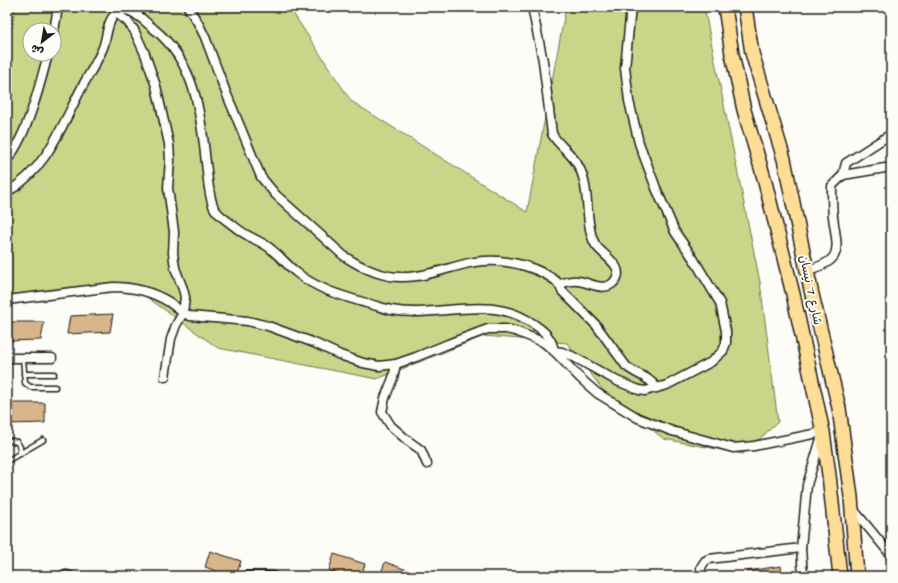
<svg xmlns="http://www.w3.org/2000/svg" width="898" height="583" font-family="'Architects Daughter','Playpen Sans Arabic',sans-serif">
	<rect width="100%" height="100%" fill="#fdfcf7"/>
	<filter id="ink" filterUnits="userSpaceOnUse"><feTurbulence type="fractalNoise" baseFrequency=".025" numOctaves="2"/><feDisplacementMap in="SourceGraphic" scale="8" xChannelSelector="R" yChannelSelector="G"/><feConvolveMatrix kernelMatrix="1 2 1 2 8 2 1 2 1" color-interpolation-filters="sRGB"/></filter>
	<g filter="url(#ink)">
		<path fill="#c9d588" stroke="#727852" fill-rule="evenodd" d="M7 7H289L351 101 527 212 566 7H704L760 282 778 422 743 454 664 439 606 394 567 343 484 336 377 379 218 348 127 283 7 299ZM30 30H54V54H30Z"/>
		<g fill="#d8b58a" stroke="#1c1c1c">
			<polygon points="113,314 110,332 67,334 70,316"/>
			<polygon points="7,322 44,322 41,340 7,341"/>
			<polygon points="7,403 45,403 45,423 7,424"/>
			<polygon points="210,551 241,561 236,576 230,576 205,567"/>
			<polygon points="334,554 365,564 361,576 345,576 329,570"/>
			<polygon points="385,562 421,575 421,576 380,576"/>
			<polygon points="781,566 782,576 748,576 747,571"/>
		</g>
		<g fill="none" stroke-linecap="round" stroke-linejoin="round">
			<defs>
				<g id="lane">
					<polyline points="23,358 25,383 30,387 55,387"/>
					<polyline points="24,374 54,374"/>
					<polyline points="7,440 17,442 20,447 20,454"/>
					<polyline points="7,461 43,440"/>
					<polyline points="51,576 67,573 75,576"/>
				</g>
				<g id="street">
					<path d="M188 7 198 23 205 37 225 90 261 177 276 195 344 256C362 268 382 278 404 277 426 277 447 268 469 263 494 258 521 262 543 273 552 278 559 281 562 291L596 325 626 366C638 376 647 375 657 388"/>
					<path d="M532 7 543 61 552 134C559 146 572 153 579 167 591 190 584 223 595 244 601 255 629 267 613 283 603 292 589 282 578 281 571 280 566 282 560 284"/>
					<polyline points="116,13 127,21 134,30 145,54 156,86 169,144 170,159 168,188 174,232 173,253 175,268 183,289 185,297 183,313 176,325 171,339 165,377"/>
					<polyline points="54,31 58,7"/>
					<path d="M7 160C27 136 40 85 48 54"/>
					<polyline points="843,175 891,167"/>
					<path d="M7 192C45 171 61 128 80 91 87 77 96 64 102 50 107 40 106 27 112 18 115 13 120 9 126 10 136 11 146 23 154 29 195 62 201 113 206 163 208 177 208 195 214 208 217 213 222 217 226 220 233 225 239 231 247 235 255 240 265 243 272 250 281 257 288 266 297 273 317 289 342 296 366 303 374 305 383 308 391 310 440 319 490 292 535 325 545 332 552 338 554 351"/>
					<path d="M807 270C845 261 837 248 833 217 832 207 832 197 832 186L843 175 846 163 891 134"/>
					<path d="M7 300 113 287C134 287 151 291 169 302 176 307 182 313 190 316L248 321 268 326 312 342 340 355 363 363 379 366 396 364 416 357 448 344 488 329H506L515 331 543 342 554 351 580 378 597 393 638 418 672 431 733 448 754 446 823 432 807 485 801 548 803 576"/>
					<polyline points="554,351 562,352 572,356 617,381 639,390 645,391 667,385 711,362 723,351 726,343 726,331 720,303 693,258 675,232 656,188 639,143 629,101 625,68 631,7"/>
					<polyline points="7,358 52,358"/>
					<polyline points="396,364 393,378 385,398 382,412 391,426 407,440 421,450 427,464"/>
					<polyline points="853,509 891,555"/>
					<polyline points="246,576 273,576"/>
					<polyline points="702,576 701,567 705,561 709,559 801,548"/>
				</g>
				<g id="primary">
					<polyline points="725,7 732,54 744,110 764,178 793,294 823,432 829,475 840,576"/>
					<polyline points="745,7 752,53 784,159 811,290 839,408 851,497 857,576"/>
				</g>
			</defs>
			<use href="#lane" stroke="#1c1c1c" stroke-width="7"/>
			<use href="#street" stroke="#1c1c1c" stroke-width="11"/>
			<use href="#primary" stroke="#1c1c1c" stroke-width="16"/>
			<polyline stroke="#1c1c1c" stroke-width="1.5" stroke-dasharray="1 3" stroke-linecap="butt" points="7,51 12,28 15,7"/>
			<use href="#lane" stroke="#fdfcf7" stroke-width="4"/>
			<use href="#street" stroke="#fdfcf7" stroke-width="8"/>
			<use href="#primary" stroke="#fedd96" stroke-width="13"/>
		</g>
	</g>
	<g text-anchor="middle" stroke-width="4" stroke-linejoin="round" paint-order="stroke">
		<g font-size="12" fill="#1c1c1c" stroke="#fdfcf7">
			<text transform="translate(811 290) rotate(78)" y="4">شارع 7 نيسان</text>
		</g>
	</g>
	<rect width="898" height="583" fill="none" stroke="#fdfcf7" stroke-width="24"/>
	<rect x="12" y="12" width="874" height="559" fill="none" stroke="#1c1c1c" stroke-width="1.5" filter="url(#ink)"/>
	<g transform="translate(42 42) rotate(211)"><circle r="19" fill="#fdfcf7" stroke="#a3a29f"/>
	<path d="M0-3L7 15L0 10L-7 15Z" fill="#1c1c1c"/>
	<text y="-6" font-size="11" font-weight="bold" text-anchor="middle" fill="#1c1c1c">ش</text>
	</g>
</svg>
